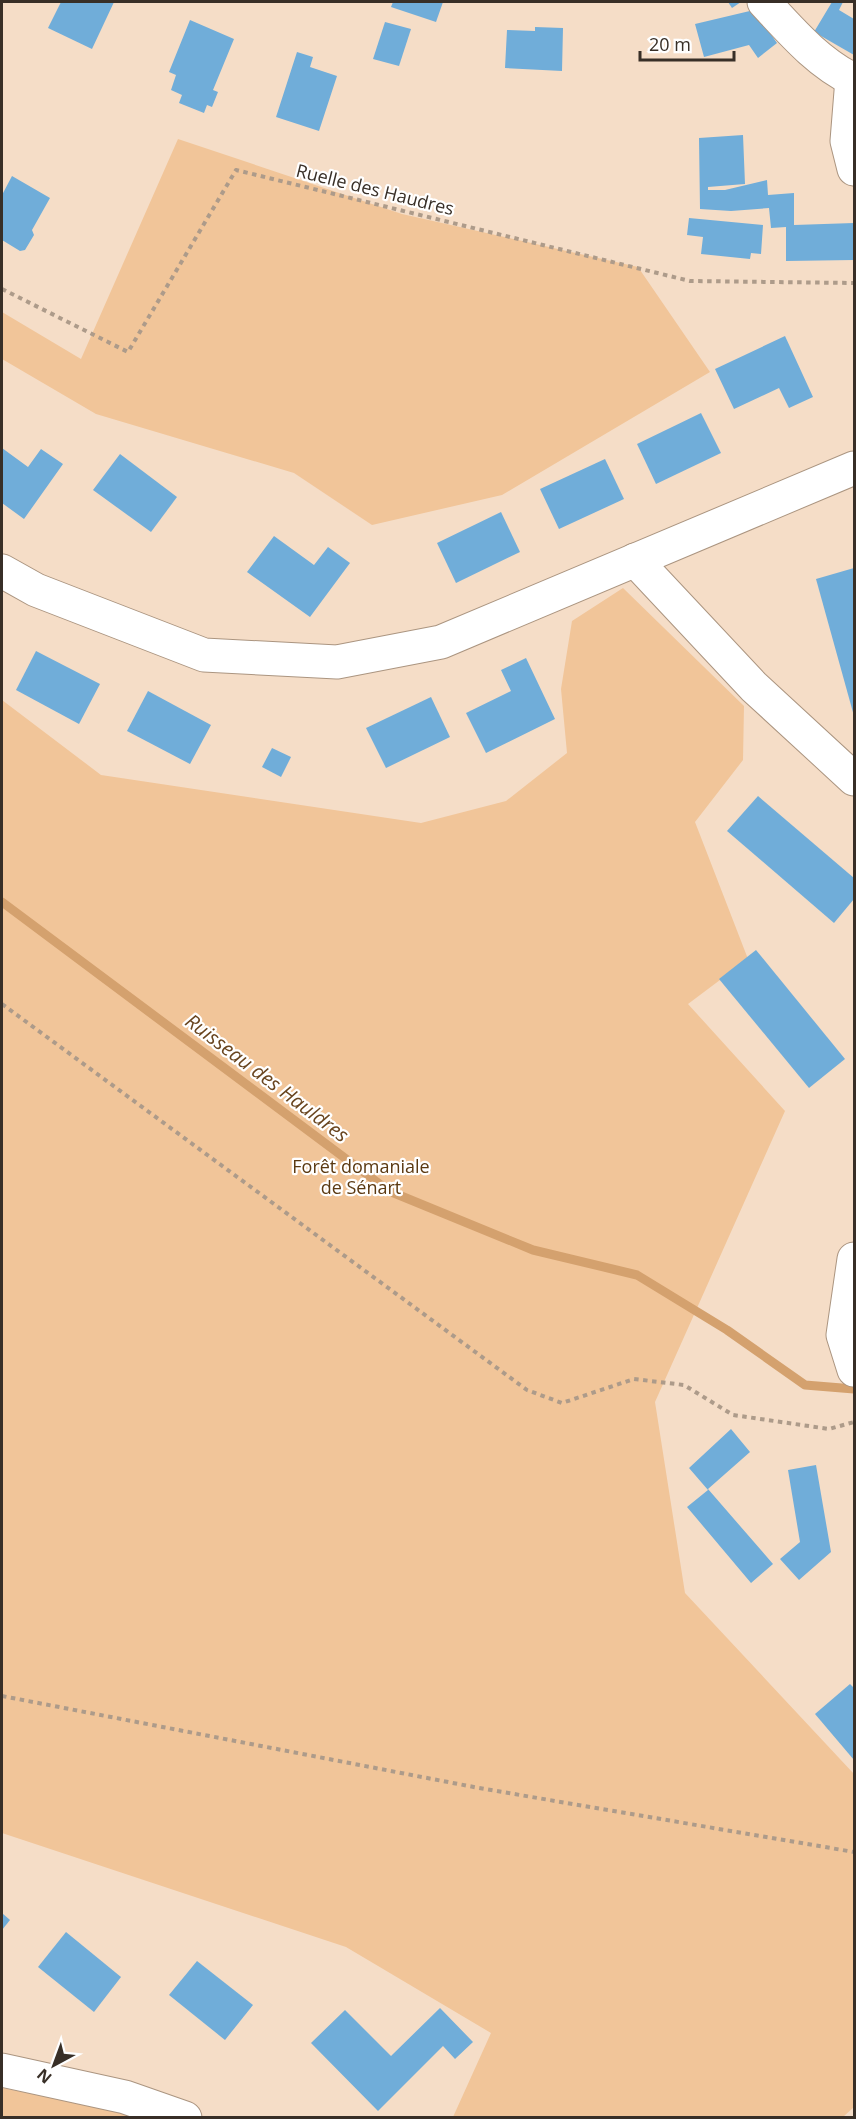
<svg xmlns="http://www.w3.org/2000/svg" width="856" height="2119" font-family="'Open Sans',sans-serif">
	<rect width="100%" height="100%" fill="#f5ddc7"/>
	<g fill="#f1c599">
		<polygon points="178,139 402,214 638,267 710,372 502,495 372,525 294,473 96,414 2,359 2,312 81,359"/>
		<polygon points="623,588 744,706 743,760 695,822 748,959 688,1004 785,1111 655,1402 685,1593 854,1774 854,2107 843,2117 453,2117 491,2033 346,1947 2,1833 2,700 101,775 421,823 506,801 567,753 561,689 572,621"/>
		<polygon points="2,2088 143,2115 149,2117 2,2117"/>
	</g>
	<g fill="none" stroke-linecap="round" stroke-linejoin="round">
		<polyline stroke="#d4a16e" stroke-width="9" points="2,902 389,1191 533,1250 637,1275 727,1330 805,1385 854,1389"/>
	</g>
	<g fill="#70add9">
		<polygon points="61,2 114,2 92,49 48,28"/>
		<polygon points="393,2 443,2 436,22 391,7"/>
		<polygon points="728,2 741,2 732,8"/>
		<polygon points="832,2 843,2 839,10 854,19 854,55 814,32"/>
		<polygon points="754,10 777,43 758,58 749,45 704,57 695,24"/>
		<polygon points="190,20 234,39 213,90 218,92 212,107 207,105 204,113 179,103 182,95 171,90 176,75 169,72"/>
		<polygon points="385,22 411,29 399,66 373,59"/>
		<polygon points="535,27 563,28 562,71 505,68 507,30 535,31"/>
		<polygon points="297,52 313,57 310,67 337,76 319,131 276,117"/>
		<polygon points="743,135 745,184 708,187 708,190 725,190 767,180 768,195 794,193 794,225 854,223 854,260 786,261 786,227 771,228 769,208 731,211 700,209 699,138"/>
		<polygon points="12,176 50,198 32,230 34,235 25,250 20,251 2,240 2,195"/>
		<polygon points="689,218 763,225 761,254 751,253 750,259 701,254 703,237 687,235"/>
		<polygon points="785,336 813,397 789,408 779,388 734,409 715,369"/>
		<polygon points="701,413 721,453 656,484 637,444"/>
		<polygon points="2,448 28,467 41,449 63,464 24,519 2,503"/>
		<polygon points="120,454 177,497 151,532 93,490"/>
		<polygon points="605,459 624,499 559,529 540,489"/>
		<polygon points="501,512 520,552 456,583 437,543"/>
		<polygon points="274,536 314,565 328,547 350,563 310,617 247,572"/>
		<polygon points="854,568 854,716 816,579"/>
		<polygon points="36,651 100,684 79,724 16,690"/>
		<polygon points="526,658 555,719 486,753 466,713 511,691 501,670"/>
		<polygon points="148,691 211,725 190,764 127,731"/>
		<polygon points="431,697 450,737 386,768 366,728"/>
		<polygon points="272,748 291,757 281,777 262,767"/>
		<polygon points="758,796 854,878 854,899 834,923 727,831"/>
		<polygon points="756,950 845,1059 809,1088 719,979"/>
		<polygon points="731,1429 750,1452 708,1489 773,1564 751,1583 687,1507 708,1490 689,1468"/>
		<polygon points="816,1465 831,1552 799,1580 780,1559 800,1542 788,1470"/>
		<polygon points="850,1684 854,1688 854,1760 815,1714"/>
		<polygon points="2,1913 10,1920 2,1930"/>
		<polygon points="66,1932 121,1977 94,2012 38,1967"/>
		<polygon points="197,1961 253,2005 225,2040 169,1995"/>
		<polygon points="440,2008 473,2042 455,2059 443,2046 378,2111 311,2043 345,2010 391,2056"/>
	</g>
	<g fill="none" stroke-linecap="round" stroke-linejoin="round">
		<defs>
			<g id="minor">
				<path d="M764 2C791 31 818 63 854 80"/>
				<polyline points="852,79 847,141 854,169"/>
				<polyline points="635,560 754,687 854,779"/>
				<polyline points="2,571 36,590 204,655 337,662 441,642 854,468"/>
				<polyline points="854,1259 843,1335 854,1370"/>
				<polyline points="2,2070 125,2097 185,2118"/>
			</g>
		</defs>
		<use href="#minor" stroke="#ab9580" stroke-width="35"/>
		<g stroke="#ad9b8a" stroke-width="4" stroke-dasharray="4.5 4.5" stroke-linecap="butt">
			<polyline points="2,289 128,352 236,170 690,281 854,283"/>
			<polyline points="2,1004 527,1390 562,1403 634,1379 684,1385 733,1415 829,1429 854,1422"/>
			<polyline points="2,1696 479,1788 854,1852"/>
		</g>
		<use href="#minor" stroke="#fff" stroke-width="33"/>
	</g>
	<g text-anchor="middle" stroke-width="4.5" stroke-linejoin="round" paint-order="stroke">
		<g font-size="18" fill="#382f27" stroke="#fff">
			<text transform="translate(375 190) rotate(14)" y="6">Ruelle des Haudres</text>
		</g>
		<g font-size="18" fill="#5b3911" stroke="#fff">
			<text x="361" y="1173">Forêt domaniale<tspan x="361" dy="21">de Sénart</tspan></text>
		</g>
		<g font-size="20" font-style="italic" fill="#69451f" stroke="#fff">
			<text transform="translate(267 1078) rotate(37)" y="7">Ruisseau des Hauldres</text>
		</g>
	</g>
	<rect width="856" height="2119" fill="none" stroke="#382f27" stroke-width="6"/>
	<g transform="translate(54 2065) rotate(221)" stroke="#ffffff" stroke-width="4.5" paint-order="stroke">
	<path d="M0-4.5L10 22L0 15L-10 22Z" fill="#382f27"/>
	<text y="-9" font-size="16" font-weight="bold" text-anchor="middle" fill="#382f27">N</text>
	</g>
	<path d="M640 51v9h94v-9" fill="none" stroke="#382f27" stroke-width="3"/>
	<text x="649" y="51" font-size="18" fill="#382f27" stroke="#ffffff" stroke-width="4.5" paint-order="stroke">20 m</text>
</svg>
